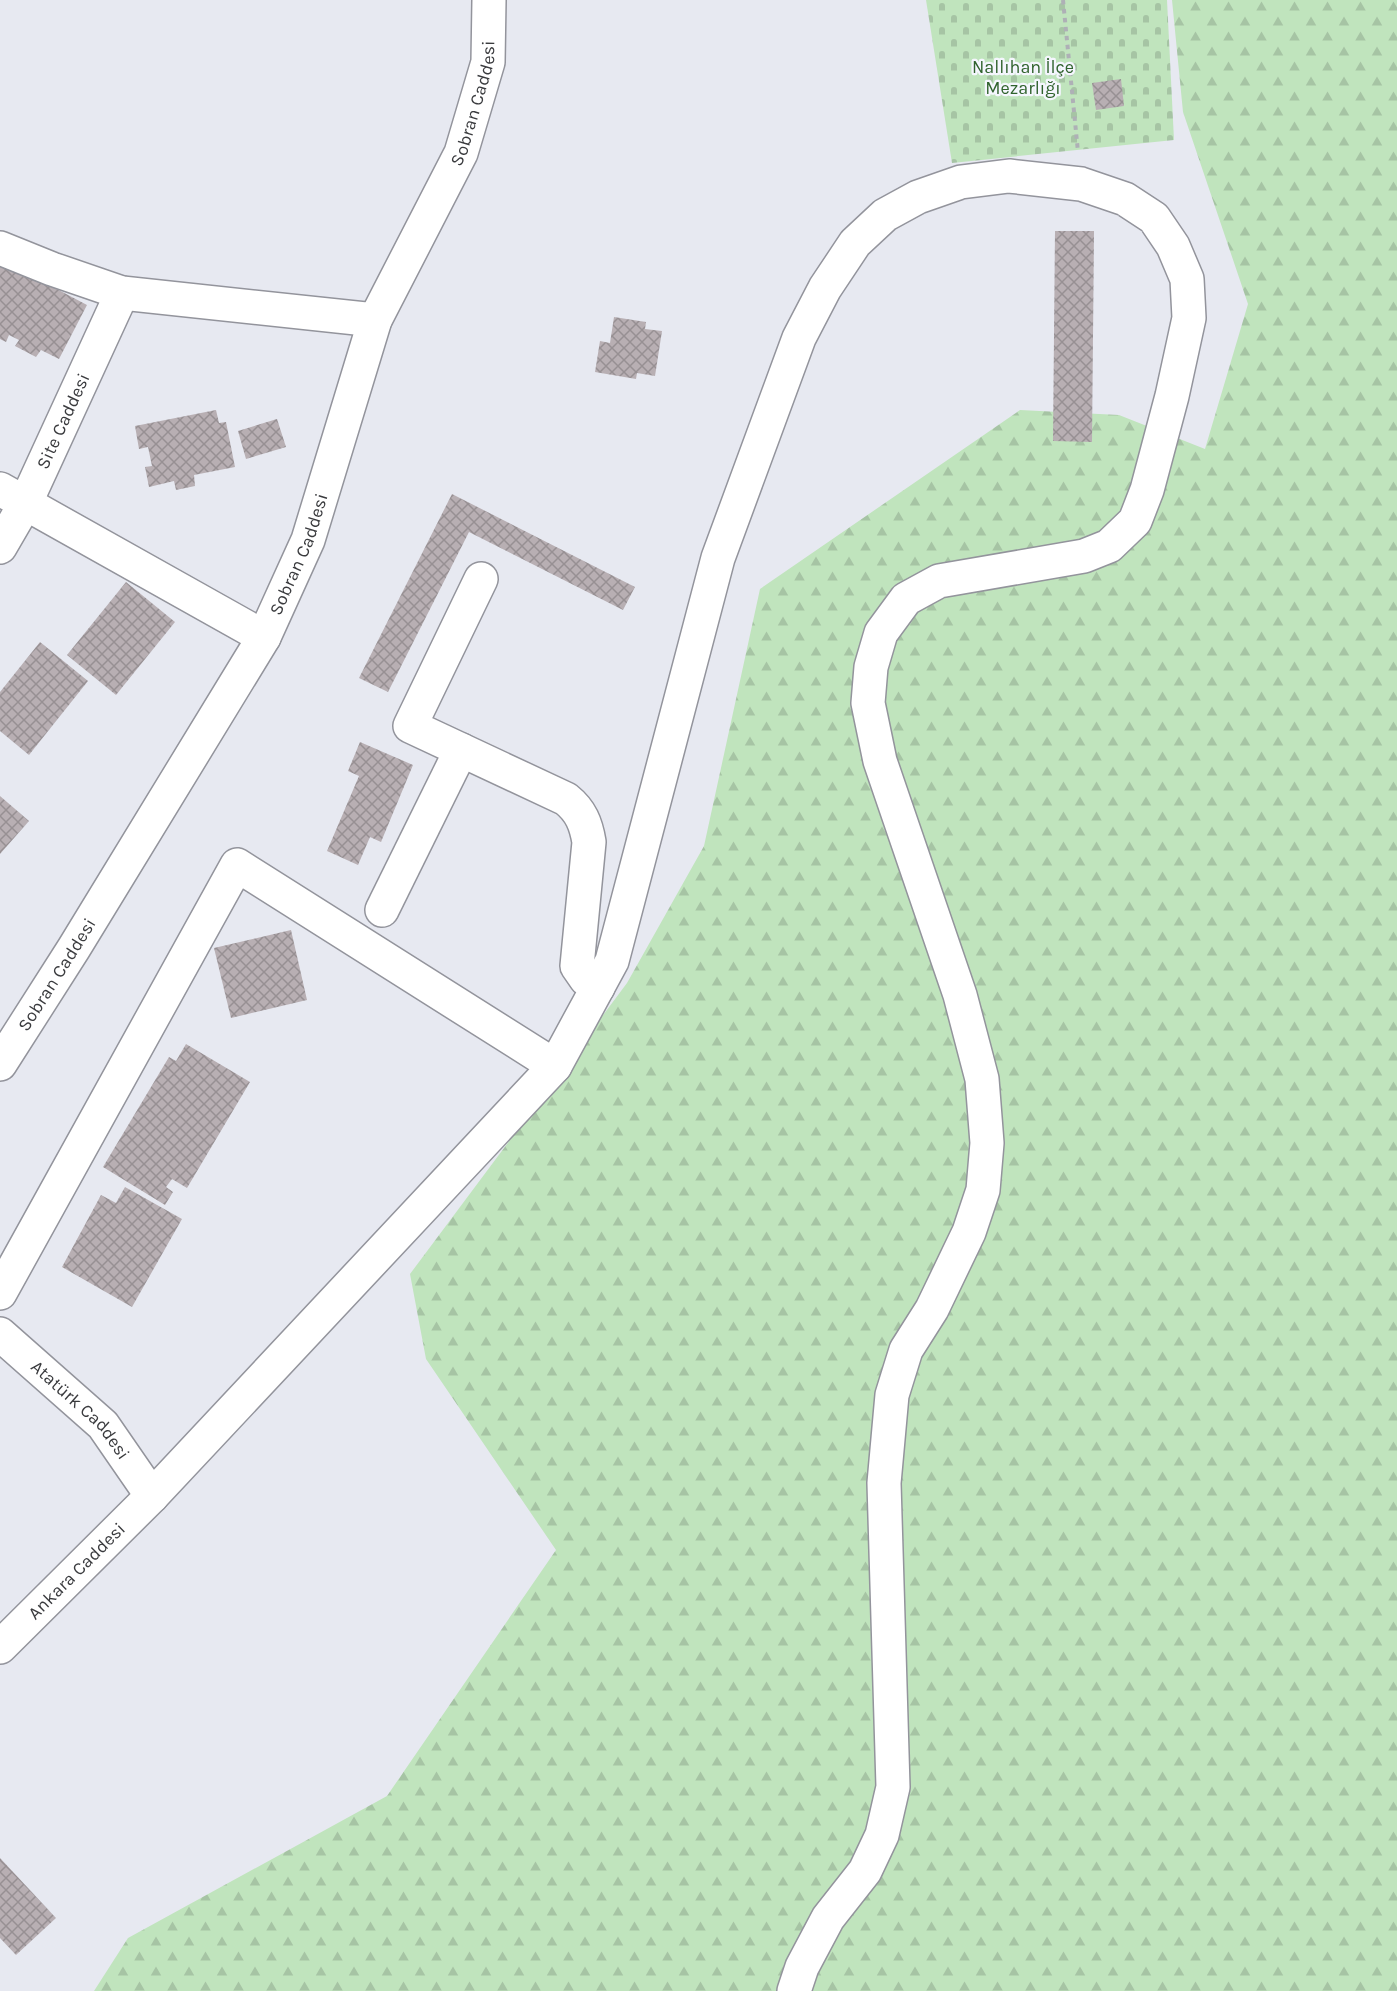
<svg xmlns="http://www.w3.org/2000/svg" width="1397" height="1991" font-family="Karla,sans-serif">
	<defs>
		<pattern id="forest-firs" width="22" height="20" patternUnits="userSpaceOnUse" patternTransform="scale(1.5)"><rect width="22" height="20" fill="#c0e4bd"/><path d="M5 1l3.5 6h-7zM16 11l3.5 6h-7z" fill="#a6c4a4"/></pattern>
		<pattern id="cemetery-stones" width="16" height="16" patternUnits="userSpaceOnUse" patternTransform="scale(1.5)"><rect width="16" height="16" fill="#c0e4bd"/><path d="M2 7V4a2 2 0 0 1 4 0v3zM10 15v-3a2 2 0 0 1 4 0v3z" fill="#a6c4a4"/></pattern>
		<pattern id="building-cross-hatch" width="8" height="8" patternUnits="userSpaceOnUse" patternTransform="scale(1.5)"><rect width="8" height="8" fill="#b8afb3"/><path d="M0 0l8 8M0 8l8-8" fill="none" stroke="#979093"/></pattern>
	</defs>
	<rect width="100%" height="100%" fill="#e7e9f1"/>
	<polygon fill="url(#forest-firs)" points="1172,0 1397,0 1397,1991 94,1991 128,1938 387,1796 556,1550 426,1359 410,1274 627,983 704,846 760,589 1020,410 1119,415 1205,449 1248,304 1183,112"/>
	<polygon fill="url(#cemetery-stones)" points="926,0 1167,0 1174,140 952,163"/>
	<g fill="url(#building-cross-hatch)">
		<polygon points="1121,79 1124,106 1096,110 1092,83"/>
		<polygon points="1055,231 1094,231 1092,442 1053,441"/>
		<polygon points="0,259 87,305 59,359 41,350 36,357 15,346 19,340 9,335 6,342 0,339"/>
		<polygon points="614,317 646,322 645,329 662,331 655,376 637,373 636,379 595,372 600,341 610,343"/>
		<polygon points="216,410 219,423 226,422 235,467 194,475 195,486 176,490 174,481 149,487 145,467 152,466 148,447 139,449 135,426"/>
		<polygon points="277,419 286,447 246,459 238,431"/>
		<polygon points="452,494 635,587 623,610 469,532 388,692 359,678"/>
		<polygon points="126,582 175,622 116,695 67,655"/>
		<polygon points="40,642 88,681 29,755 0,731 0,692"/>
		<polygon points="360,742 413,765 381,842 370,837 358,865 327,851 359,776 348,771"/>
		<polygon points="0,796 29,821 0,854"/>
		<polygon points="291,930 307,1000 231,1018 214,948"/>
		<polygon points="186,1044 250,1082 187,1188 172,1179 166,1187 173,1192 165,1205 103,1167 169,1057 176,1061"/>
		<polygon points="125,1187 182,1219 132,1307 62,1267 101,1195 116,1203"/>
		<polygon points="0,1858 56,1918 16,1955 0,1938"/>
	</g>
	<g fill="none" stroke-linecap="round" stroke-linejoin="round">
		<defs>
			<g id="minor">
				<polyline points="0,248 52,269 122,293 375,320"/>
				<polyline points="0,489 264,637"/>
				<path id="s1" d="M0 547 25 504 122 293"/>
				<path d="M481 579 410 726 566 799C581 811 586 824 589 842L577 966 586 979 598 987"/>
				<polyline points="382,910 461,750"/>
				<path id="s2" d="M0 1064 74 948 264 637 308 540 375 320 461 153 488 62 489 0"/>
				<polyline points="0,1293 237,865 555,1066"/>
				<path id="s3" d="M0 1334 103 1425 152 1496"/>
				<path id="s4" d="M0 1647 152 1496 555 1066 612 961 718 558 799 338 825 288 855 243 885 215 918 197 961 182 1009 176 1081 184 1125 199 1154 218 1173 246 1187 279 1189 318 1172 396 1147 490 1135 521 1109 546 1084 556 939 581 906 599 881 633 871 667 868 703 880 761 960 995 982 1079 987 1143 983 1190 969 1232 932 1309 906 1350 892 1395 884 1483 893 1787 882 1835 865 1871 828 1918 802 1967 794 1991"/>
			</g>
		</defs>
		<use href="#minor" stroke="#93949c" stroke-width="36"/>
		<polyline stroke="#aeb0b6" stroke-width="4" stroke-dasharray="4.5 4.5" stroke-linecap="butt" points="1063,0 1078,152"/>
		<use href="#minor" stroke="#fff" stroke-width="33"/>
	</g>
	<g text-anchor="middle" stroke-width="4.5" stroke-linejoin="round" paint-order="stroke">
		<g font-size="18" fill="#30632d" stroke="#f5f6fe">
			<text x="1023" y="73">Nallıhan İlçe<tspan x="1023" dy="21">Mezarlığı</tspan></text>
		</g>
		<g font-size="18" fill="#3a3b3e" stroke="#f5f6fe">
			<text dy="6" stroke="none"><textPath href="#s2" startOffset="1078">Sobran Caddesi</textPath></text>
			<text dy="6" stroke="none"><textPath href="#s1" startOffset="141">Site Caddesi</textPath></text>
			<text dy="6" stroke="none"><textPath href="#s2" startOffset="592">Sobran Caddesi</textPath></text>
			<text dy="6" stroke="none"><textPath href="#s2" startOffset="106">Sobran Caddesi</textPath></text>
			<text dy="6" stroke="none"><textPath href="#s3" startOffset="111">Atatürk Caddesi</textPath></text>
			<text dy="6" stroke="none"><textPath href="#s4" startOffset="108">Ankara Caddesi</textPath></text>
		</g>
	</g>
</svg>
